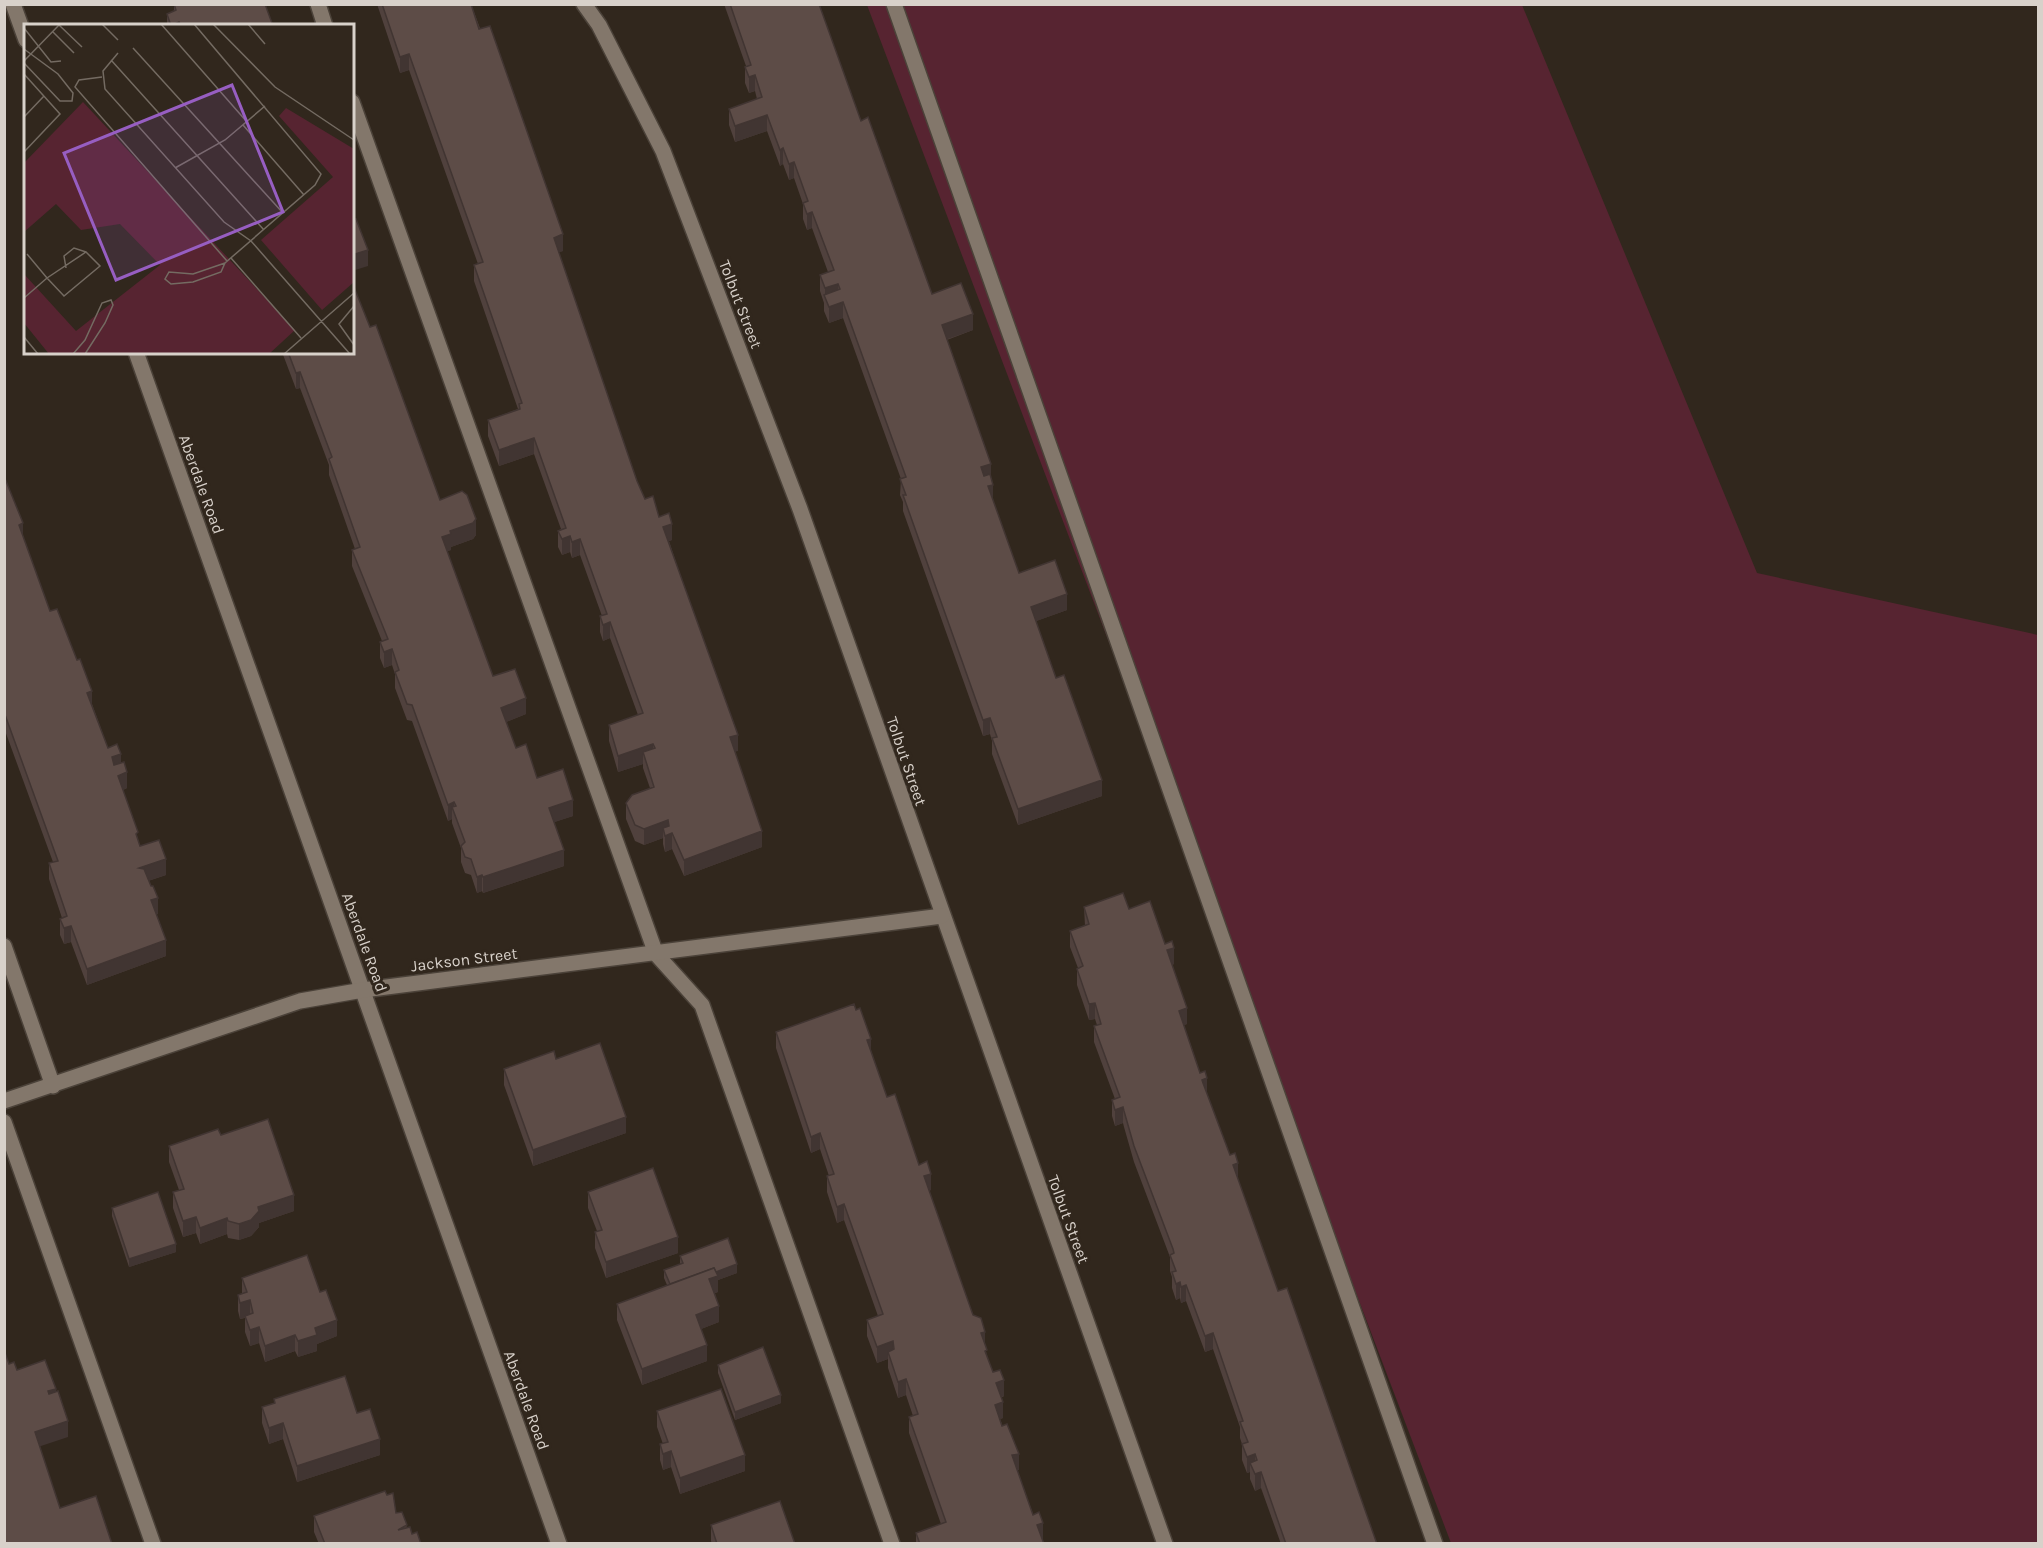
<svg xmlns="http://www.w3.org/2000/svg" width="2043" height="1548" font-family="Karla,sans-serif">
	<rect width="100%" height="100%" fill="#31271d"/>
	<polygon fill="#572431" points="867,5 1522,5 1757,573 2038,635 2038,1543 1451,1543"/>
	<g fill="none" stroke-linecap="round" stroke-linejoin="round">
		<defs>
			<g id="lane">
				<polyline points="318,4 325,26"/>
				<polyline points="894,4 1435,1544"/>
				<polyline points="352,102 656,954 702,1005 892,1544"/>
				<polyline points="4,946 53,1086"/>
				<polyline points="4,1122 153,1544"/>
			</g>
			<g id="street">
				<polyline points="13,4 26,40"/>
				<polyline points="584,4 599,25 663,151 800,509 1165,1544"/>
				<polyline points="136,352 559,1544"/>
				<polyline points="4,1101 300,1001 363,990 942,916"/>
			</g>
		</defs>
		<use href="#lane" stroke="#4b4239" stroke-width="18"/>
		<use href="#street" stroke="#4b4239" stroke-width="18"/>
		<use href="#lane" stroke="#83776b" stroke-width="15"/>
		<use href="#street" stroke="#83776b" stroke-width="15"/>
	</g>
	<g fill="#50413d">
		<polygon points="174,4 273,26 167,26 167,14 174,11"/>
		<polygon points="377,4 471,4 563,251 558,252 637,481 645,499 659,517 672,540 669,541 738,751 735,751 762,847 684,876 672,849 665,852 663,844 663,838 644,845 635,841 626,819 626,803 650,788 643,768 643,764 618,772 609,741 609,725 638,715 610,638 603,641 600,632 600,616 602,616 580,555 572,558 570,552 562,555 558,547 558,531 561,529 534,454 499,466 488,436 488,420 518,409 474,281 474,265 478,264 409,70 400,73"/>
		<polygon points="724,4 819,4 861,121 932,294 973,330 947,340 991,478 993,501 1019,573 1067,610 1036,621 1056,678 1102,796 1018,825 992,754 992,741 990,734 983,736 903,511 903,502 900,495 901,479 843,318 829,323 824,311 824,303 820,291 820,275 828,272 812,228 807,230 803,219 803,204 794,178 789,180 783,164 780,166 767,131 735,142 729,125 729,109 757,99 755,91 749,93 745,83 745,67 746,66"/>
		<polygon points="370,327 440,500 476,535 473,539 451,547 451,550 447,551 493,676 526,714 506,722 516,748 537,778 573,816 554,822 564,866 483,893 482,891 477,893 471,875 465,873 461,862 461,848 452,823 452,819 448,821 412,721 407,720 395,688 395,674 392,665 384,668 380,658 380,642 382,641 352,566 352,550 355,549 329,475 329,465 300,388 296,389 282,352 352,352"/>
		<polygon points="4,476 23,536 50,611 92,704 108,748 121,763 127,788 123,790 140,846 166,875 148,881 158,914 156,914 166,956 87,985 71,942 64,944 60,935 60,919 62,918 49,879 49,863 53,862 4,728"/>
		<polygon points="1084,907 1129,909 1165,944 1174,964 1172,965 1187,1024 1184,1025 1207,1093 1278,1291 1377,1544 1281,1544 1261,1488 1255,1491 1250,1479 1250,1472 1247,1473 1242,1460 1242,1444 1240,1438 1240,1427 1213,1349 1205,1352 1186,1301 1181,1303 1180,1298 1176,1300 1172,1288 1172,1277 1170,1271 1170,1257 1134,1162 1124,1127 1123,1123 1115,1126 1112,1116 1112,1100 1115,1099 1094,1042 1094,1026 1097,1025 1095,1019 1089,1020 1077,985 1077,969 1078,968 1070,947 1070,931 1085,926"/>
		<polygon points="776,1032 871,1051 887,1097 931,1190 929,1191 973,1315 985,1344 987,1358 1004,1396 1001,1398 1003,1418 1000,1419 1019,1470 1017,1470 1044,1544 916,1544 916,1533 941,1524 909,1433 909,1417 913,1416 906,1395 898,1398 888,1368 888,1359 877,1363 867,1336 867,1320 878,1316 844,1220 837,1223 827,1192 827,1176 829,1176 820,1149 811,1153 776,1048"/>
		<polygon points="504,1069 626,1133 533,1166 504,1085"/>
		<polygon points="221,1135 294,1211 259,1223 259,1227 251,1236 239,1240 228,1238 227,1234 200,1244 196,1233 183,1237 173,1208 173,1192 179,1190 169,1162 169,1146"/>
		<polygon points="588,1192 678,1253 606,1278 595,1248 595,1232 597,1231 588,1208"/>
		<polygon points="112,1208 176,1252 129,1267 112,1216"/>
		<polygon points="680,1256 737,1273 718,1280 718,1292 715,1293 719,1322 701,1329 707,1361 642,1385 617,1320 617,1304 667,1285 664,1278 664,1270 680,1264"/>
		<polygon points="242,1278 320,1292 337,1336 317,1344 317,1351 298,1357 295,1351 265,1362 259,1343 250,1346 245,1332 245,1318 240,1319 238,1311 238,1295 242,1294"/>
		<polygon points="718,1365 781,1403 735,1420 718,1373"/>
		<polygon points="274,1399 357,1413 380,1455 297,1482 283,1439 269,1444 262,1423 262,1407 274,1403"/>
		<polygon points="657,1411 745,1471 680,1494 671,1467 663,1470 660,1460 660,1444 663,1444 657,1427"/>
		<polygon points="387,1495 396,1513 407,1527 421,1544 319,1544 314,1532 314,1516"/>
		<polygon points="711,1525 795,1544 712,1544 711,1541"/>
	</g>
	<g fill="#413532">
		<polygon points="409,54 409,70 400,73 400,57"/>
		<polygon points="755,75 755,91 749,93 749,77"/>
		<polygon points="767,115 767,131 735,142 735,126"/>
		<polygon points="783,148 783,164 780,166 780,150"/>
		<polygon points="794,162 794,178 789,180 789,164"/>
		<polygon points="812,212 812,228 807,230 807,214"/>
		<polygon points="563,234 563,251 554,254 554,238"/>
		<polygon points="368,250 368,266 352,271 352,255"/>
		<polygon points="838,284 838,300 825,296 825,288"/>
		<polygon points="843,302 843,318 829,323 829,307"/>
		<polygon points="973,314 973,330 942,341 942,325"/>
		<polygon points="300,372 300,388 296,389 296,373"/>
		<polygon points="534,438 534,454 499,466 499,450"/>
		<polygon points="991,464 991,480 981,483 981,467"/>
		<polygon points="993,485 993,501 988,486"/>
		<polygon points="476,519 476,535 473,539 451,547 451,550 442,553 442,537 450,531"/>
		<polygon points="23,523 23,539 19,525"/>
		<polygon points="672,524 672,540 663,543 663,527"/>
		<polygon points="570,536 570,552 562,555 562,539"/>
		<polygon points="580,539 580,555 572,558 572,542"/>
		<polygon points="1067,594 1067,610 1031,623 1031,607"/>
		<polygon points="610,622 610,638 603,641 603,625"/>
		<polygon points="392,649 392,665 384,668 384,652"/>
		<polygon points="92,691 92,707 87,693"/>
		<polygon points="526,698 526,714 501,724 501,708"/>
		<polygon points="990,718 990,734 983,736 983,720"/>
		<polygon points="738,735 738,751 730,753 730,737"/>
		<polygon points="653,744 653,760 643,752 643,764 618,772 618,756"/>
		<polygon points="121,754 121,770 112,773 112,757"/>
		<polygon points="127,772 127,788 118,792 118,776"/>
		<polygon points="1102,780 1102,796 1018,825 1018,809"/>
		<polygon points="573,800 573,816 549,824 549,808"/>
		<polygon points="454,802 454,812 452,807 452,819 448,821 448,805"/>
		<polygon points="668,820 668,835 672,833 672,849 665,852 665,836 663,828 663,838 644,845 644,829"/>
		<polygon points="762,831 762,847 684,876 684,860"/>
		<polygon points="564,850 564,866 483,893 483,877"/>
		<polygon points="166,859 166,875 139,884 139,868"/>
		<polygon points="482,875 482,891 477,893 477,877"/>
		<polygon points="158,898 158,914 151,916 151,900"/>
		<polygon points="71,926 71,942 64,944 64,928"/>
		<polygon points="166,940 166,956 87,985 87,969"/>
		<polygon points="1174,948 1174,964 1167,966 1167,950"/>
		<polygon points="1095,1003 1095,1019 1089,1020 1089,1004"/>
		<polygon points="1187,1008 1187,1024 1179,1027 1179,1011"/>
		<polygon points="871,1039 871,1055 867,1040"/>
		<polygon points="1207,1078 1207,1094 1202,1080"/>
		<polygon points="1123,1107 1123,1123 1115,1126 1115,1110"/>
		<polygon points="626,1117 626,1133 533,1166 533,1150"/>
		<polygon points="820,1133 820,1149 811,1153 811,1137"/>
		<polygon points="1238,1163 1238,1179 1233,1165"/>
		<polygon points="931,1174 931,1190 924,1192 924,1176"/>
		<polygon points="294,1195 294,1211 259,1223 259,1227 251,1236 239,1240 239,1224 258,1207"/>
		<polygon points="844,1204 844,1220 837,1223 837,1207"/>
		<polygon points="196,1217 196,1233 183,1237 183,1221"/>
		<polygon points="227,1218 227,1234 200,1244 200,1228"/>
		<polygon points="678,1237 678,1253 606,1278 606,1262"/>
		<polygon points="176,1244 176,1252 129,1267 129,1259"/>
		<polygon points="737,1264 737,1273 718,1280 718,1292 709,1295 691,1281"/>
		<polygon points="1180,1282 1180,1298 1176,1300 1176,1284"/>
		<polygon points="1186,1285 1186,1301 1181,1303 1181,1287"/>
		<polygon points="250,1300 250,1316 240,1319 240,1303"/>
		<polygon points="719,1306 719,1322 696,1331 696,1315"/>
		<polygon points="337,1320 337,1336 317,1344 317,1351 298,1357 298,1341 315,1328"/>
		<polygon points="259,1327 259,1343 250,1346 250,1330"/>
		<polygon points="985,1332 985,1348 981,1333"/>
		<polygon points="1213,1333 1213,1349 1205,1352 1205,1336"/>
		<polygon points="295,1335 295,1351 265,1362 265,1346"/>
		<polygon points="893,1341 893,1357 888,1352 888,1359 877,1363 877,1347"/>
		<polygon points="707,1345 707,1361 642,1385 642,1369"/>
		<polygon points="906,1379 906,1395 898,1398 898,1382"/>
		<polygon points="1004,1380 1004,1396 996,1399 996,1383"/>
		<polygon points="56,1389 56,1405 48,1391"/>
		<polygon points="781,1395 781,1403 735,1420 735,1412"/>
		<polygon points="1003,1402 1003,1418 995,1421 995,1405"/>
		<polygon points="68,1421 68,1437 35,1448 35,1432"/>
		<polygon points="283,1423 283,1439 269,1444 269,1428"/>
		<polygon points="380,1439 380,1455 297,1482 297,1466"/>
		<polygon points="671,1451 671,1467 663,1470 663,1454"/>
		<polygon points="1019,1454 1019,1470 1012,1471 1012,1455"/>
		<polygon points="1255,1454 1255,1470 1250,1463 1250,1472 1247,1473 1247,1457"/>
		<polygon points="745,1455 745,1471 680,1494 680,1478"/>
		<polygon points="1261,1472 1261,1488 1255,1491 1255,1474"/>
		<polygon points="1043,1523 1043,1539 1037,1541 1037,1525"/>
	</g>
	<g fill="#5d4c47" stroke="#413532" stroke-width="1.5">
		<polygon points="174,4 265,4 273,26 181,26 179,22 171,26 167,14 176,10"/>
		<polygon points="382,4 471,4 479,29 490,26 563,234 554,238 637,481 645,499 653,496 659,517 669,513 672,524 663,527 733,721 738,735 730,737 762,831 684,860 672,833 665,836 663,828 669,826 668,820 644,829 635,825 626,803 632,795 654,787 643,752 655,748 653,744 618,756 609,725 643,713 610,622 603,625 600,616 607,614 580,539 572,542 570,536 562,539 558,531 566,528 534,438 499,450 488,420 520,409 519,404 522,403 474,265 483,262 409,54 400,57"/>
		<polygon points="730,4 819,4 861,121 868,117 932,294 961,283 973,314 942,325 991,464 981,467 984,476 990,474 993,485 988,486 1019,573 1055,560 1067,594 1031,607 1056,678 1064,675 1102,780 1018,809 992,738 997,737 990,718 983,720 903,495 906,495 900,479 906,477 843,302 829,307 824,295 840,289 838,284 825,288 820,275 834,270 812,212 807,214 803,203 808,201 794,162 789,164 783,148 780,150 767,115 735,126 729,109 762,97 755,75 749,77 745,67 751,65"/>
		<polygon points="356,219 368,250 352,255 352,220"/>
		<polygon points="352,282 370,327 376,325 440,500 462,491 467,495 476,519 473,523 450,531 451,534 442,537 493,676 515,669 526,698 501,708 516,748 526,744 537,778 563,769 573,800 549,808 564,850 483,877 482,875 477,877 471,859 465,857 461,846 465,842 452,807 456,806 454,802 448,805 412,705 407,704 395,672 399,670 392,649 384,652 380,642 388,639 352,550 360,547 329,459 332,457 300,372 296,373 288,352 352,352"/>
		<polygon points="4,476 23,523 19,525 50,611 57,609 77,660 80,659 92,691 87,693 108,748 117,744 121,754 112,757 114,765 124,762 127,772 118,776 138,832 136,834 140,846 159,840 166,859 139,868 144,869 151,886 153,886 158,898 151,900 166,940 87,969 71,926 64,928 60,919 67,916 49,863 58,861 4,712"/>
		<polygon points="1123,893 1129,909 1150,901 1165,944 1172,941 1174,948 1167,950 1187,1008 1179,1011 1200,1073 1205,1071 1207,1078 1202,1080 1203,1083 1230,1155 1235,1153 1238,1163 1233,1165 1278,1291 1287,1288 1377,1544 1286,1544 1261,1472 1255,1474 1250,1463 1257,1460 1255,1454 1247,1457 1242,1444 1248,1442 1240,1422 1243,1421 1213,1333 1205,1336 1186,1285 1181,1287 1180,1282 1176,1284 1172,1272 1176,1271 1170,1255 1174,1253 1173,1249 1134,1146 1124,1111 1123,1107 1115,1110 1112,1100 1120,1097 1094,1026 1101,1024 1095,1003 1089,1004 1077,969 1083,966 1070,931 1089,924 1084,907"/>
		<polygon points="854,1004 856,1010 860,1008 871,1039 867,1040 887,1097 895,1094 919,1165 927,1161 931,1174 924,1176 973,1315 981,1318 985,1332 981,1333 987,1350 985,1351 993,1372 1000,1370 1004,1380 996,1383 1003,1402 995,1405 1002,1426 1007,1424 1019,1454 1012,1455 1033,1515 1039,1512 1043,1523 1037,1525 1044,1544 920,1544 916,1533 946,1522 909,1417 918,1414 906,1379 898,1382 888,1352 894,1349 893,1341 877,1347 867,1320 883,1314 844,1204 837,1207 827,1176 834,1174 820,1133 811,1137 776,1032"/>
		<polygon points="600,1043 626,1117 533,1150 504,1069 554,1051 556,1059"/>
		<polygon points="268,1119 294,1195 258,1207 259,1211 251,1220 239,1224 228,1221 227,1218 200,1228 196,1217 183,1221 173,1192 184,1189 169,1146 218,1129 221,1135"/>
		<polygon points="653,1168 678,1237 606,1262 595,1232 602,1230 588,1192"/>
		<polygon points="158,1192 176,1244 129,1259 112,1208"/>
		<polygon points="728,1238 737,1264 716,1272 714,1268 670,1284 664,1270 683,1263 680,1256"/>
		<polygon points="307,1255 320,1292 326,1290 337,1320 315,1328 317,1335 298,1341 295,1335 265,1346 259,1327 250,1330 245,1316 253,1313 250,1300 240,1303 238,1295 247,1292 242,1278"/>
		<polygon points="714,1268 718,1276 709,1279 719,1306 696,1315 707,1345 642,1369 617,1304"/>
		<polygon points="763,1347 781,1395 735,1412 718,1365"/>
		<polygon points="4,1350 9,1364 14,1362 17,1370 45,1360 56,1389 48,1391 49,1394 58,1391 68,1421 35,1432 60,1508 96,1496 112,1544 4,1544"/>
		<polygon points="345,1376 357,1413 370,1409 380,1439 297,1466 283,1423 269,1428 262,1407 275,1403 274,1399"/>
		<polygon points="721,1389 745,1455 680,1478 671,1451 663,1454 660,1444 668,1442 657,1411"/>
		<polygon points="385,1491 387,1495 393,1493 396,1513 402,1512 407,1525 398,1530 410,1527 412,1534 417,1532 421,1544 325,1544 314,1516"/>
		<polygon points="780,1501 795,1544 717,1544 711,1525"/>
	</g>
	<g text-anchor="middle" stroke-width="6" stroke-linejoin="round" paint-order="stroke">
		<g font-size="16" fill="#d8d1ca" stroke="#31271d">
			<text transform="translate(741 304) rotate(69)" y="6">Tolbut Street</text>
			<text transform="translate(202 484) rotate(70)" y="6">Aberdale Road</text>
			<text transform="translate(907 761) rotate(71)" y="6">Tolbut Street</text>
			<text transform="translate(365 942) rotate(70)" y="6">Aberdale Road</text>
			<text transform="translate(464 959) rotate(-7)" y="6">Jackson Street</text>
			<text transform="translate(1069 1219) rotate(70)" y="6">Tolbut Street</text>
			<text transform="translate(527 1400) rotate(70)" y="6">Aberdale Road</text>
		</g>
	</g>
	<g transform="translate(24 24)">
		<rect width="330" height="330" fill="#31271d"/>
		<path d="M59 78 271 306 245 330H25L0 299V250L52 307 136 241 96 200 57 206 32 180 0 208V139ZM262 84 330 125V258L298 286 237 216 309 153 255 92Z" fill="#572431"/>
		<path fill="none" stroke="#746b62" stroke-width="1.5" d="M78 0 94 16M137 0 223 98M170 0 297 150 291 161 201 239 197 248 169 258 147 260 141 255 145 248 169 250 201 239M189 0 251 63 330 116M224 0 241 20M35 1 58 23M0 4 27 38 37 37M29 8 50 29M109 24 259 189M0 25 34 50 49 69 48 77H36L0 39M94 29 79 47 81 65 200 198 227 217 326 330M87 36 240 206M0 37 36 0M0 50 36 90 0 128M78 53 55 56 51 63 203 237M0 93 20 72M219 101 280 171M151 144 201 116 241 82M207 234 277 314M42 244 40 232 50 224 62 228M0 274 23 254 62 228 76 242 40 272 23 254 3 230M330 282 315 300 330 321M0 313 14 330M49 330 61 316 78 279 87 276 89 281 81 299 61 330M260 330 330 269"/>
		<path fill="#975ec2" fill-opacity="0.15" stroke="#975ec2" stroke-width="3" d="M208 61 259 188 92 256 40 129Z"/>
		<rect width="330" height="330" fill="none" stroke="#d8d1ca" stroke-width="3"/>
	</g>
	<rect width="2043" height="1548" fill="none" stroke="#d8d1ca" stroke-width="12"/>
</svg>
